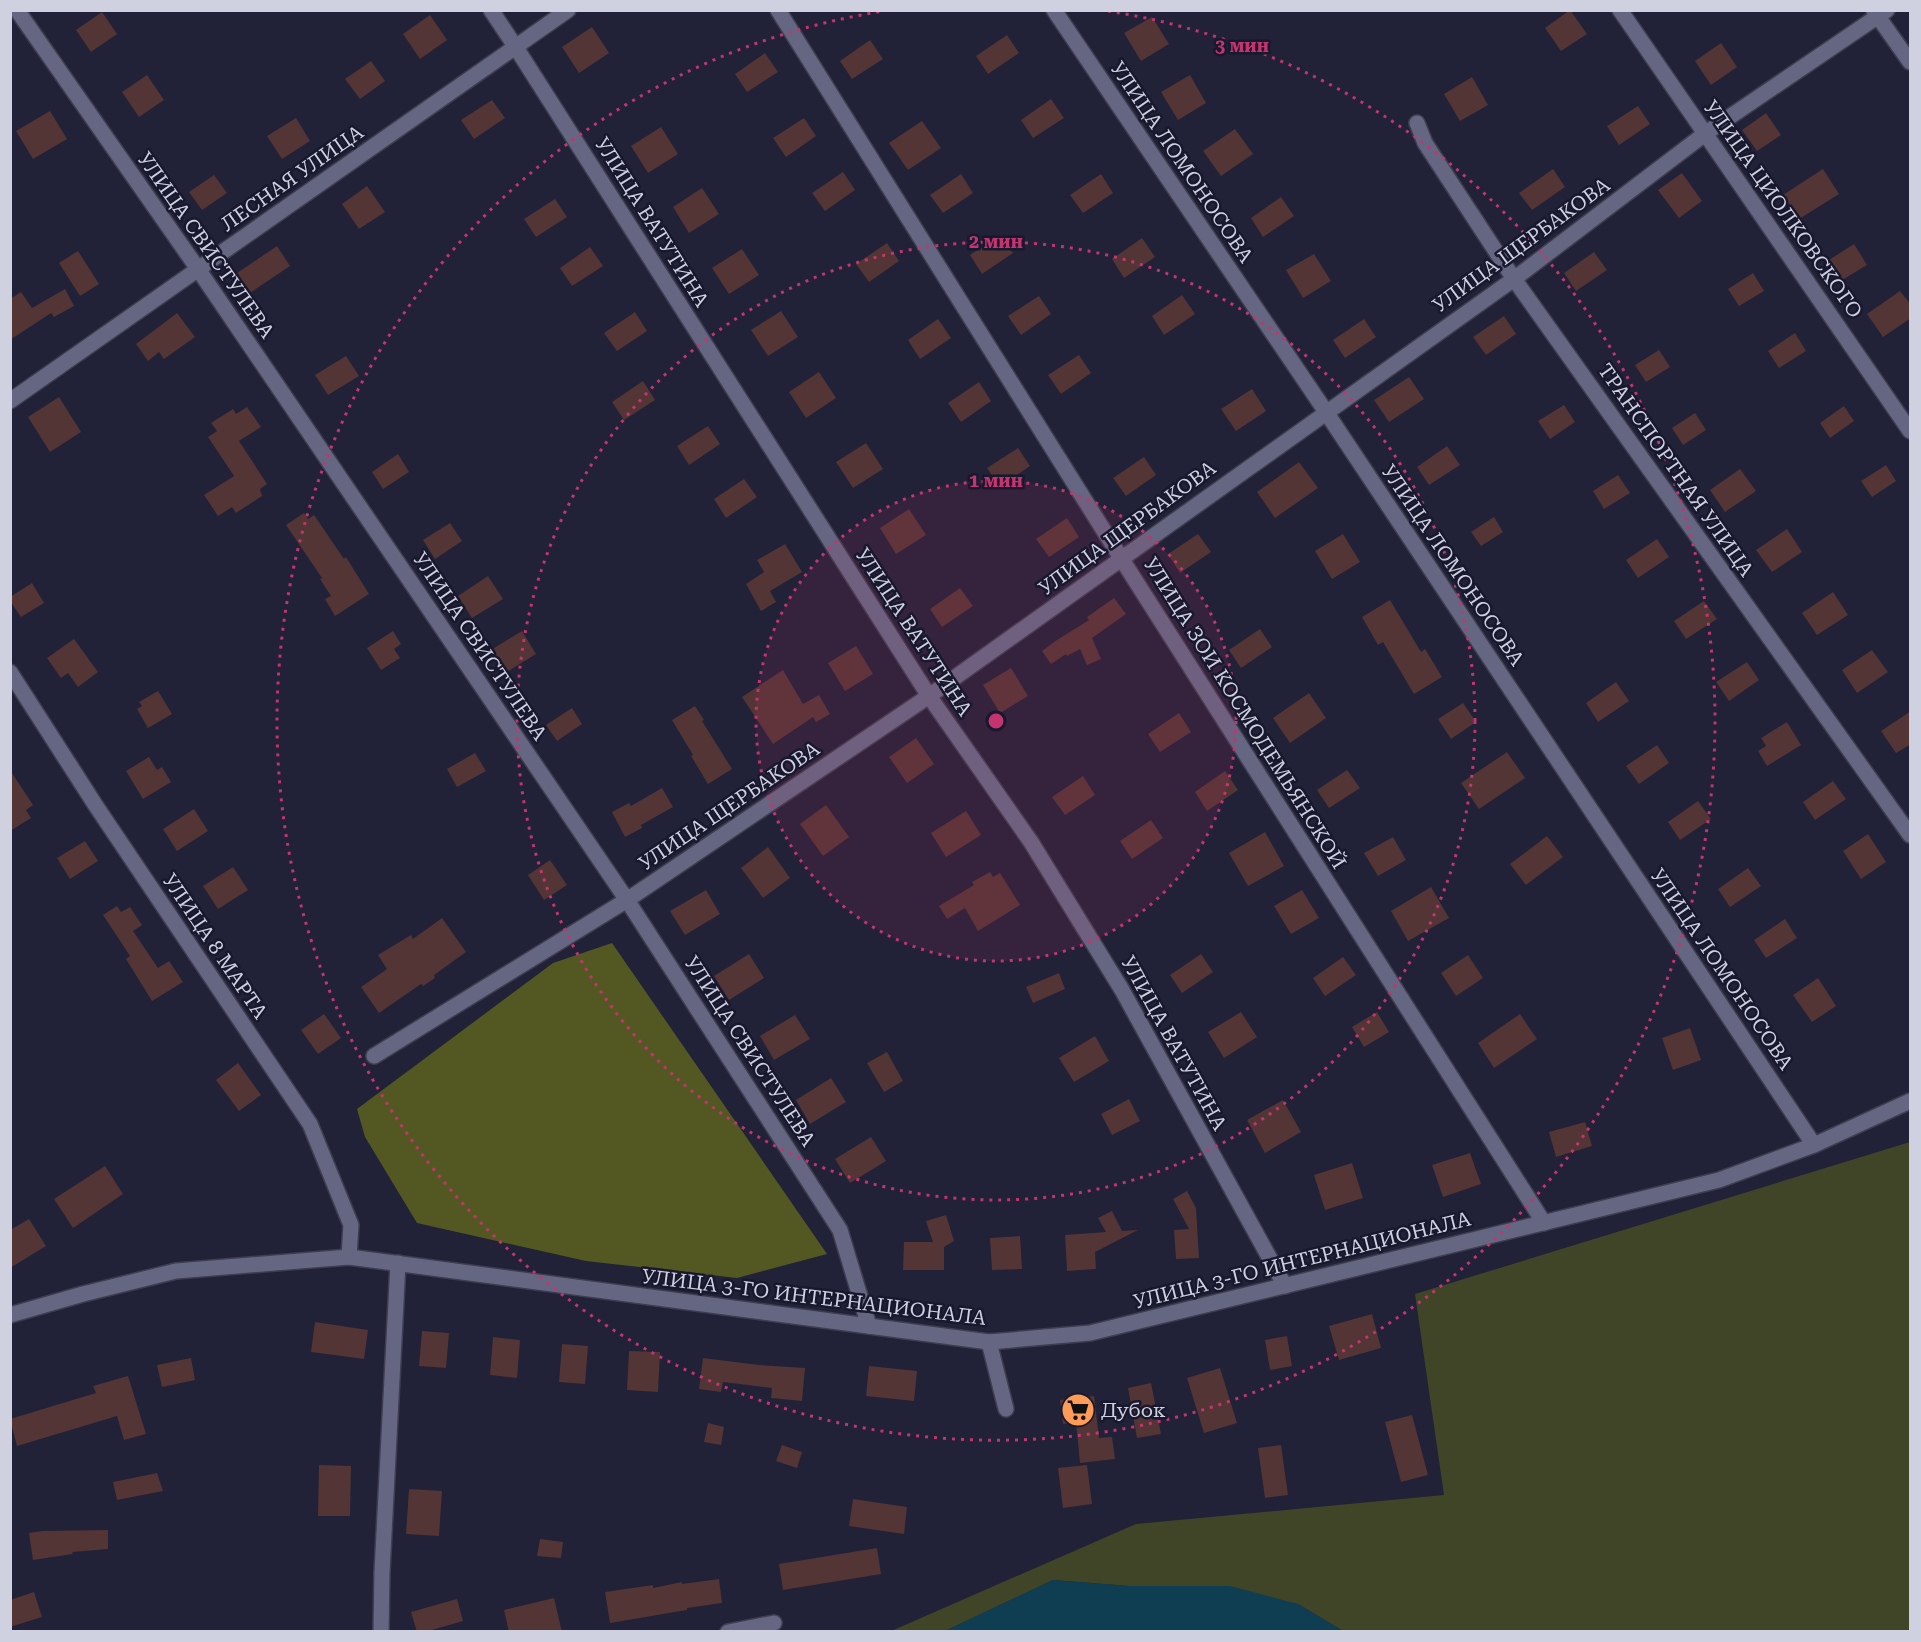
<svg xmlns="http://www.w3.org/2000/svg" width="1921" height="1642" font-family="'Roboto Serif',serif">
	<rect width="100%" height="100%" fill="#212138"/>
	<polygon fill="#414528" points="1910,1142 1910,1631 1343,1631 1298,1604 1129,1586 1053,1580 945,1631 889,1632 1136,1524 1444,1495 1415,1294"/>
	<polygon fill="#535823" points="612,943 827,1254 737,1278 586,1261 417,1223 365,1137 357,1109 553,963"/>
	<polygon fill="#0f3e53" points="1053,1580 1129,1586 1230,1586 1298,1604 1343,1631 945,1631"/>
	<g fill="#523534">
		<polygon points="1570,10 1587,34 1561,51 1545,28"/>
		<polygon points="102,12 117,34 91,52 76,30"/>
		<polygon points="430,15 447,40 420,59 403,34"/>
		<polygon points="1152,17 1169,44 1141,61 1124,33"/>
		<polygon points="592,27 609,53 579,73 562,47"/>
		<polygon points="1007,35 1019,53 988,74 976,56"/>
		<polygon points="870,40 883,59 852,79 840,61"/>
		<polygon points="1721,43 1737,67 1711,85 1695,61"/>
		<polygon points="765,53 778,72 747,92 735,74"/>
		<polygon points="371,61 385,81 360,99 345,79"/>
		<polygon points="147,75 164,100 139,117 122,92"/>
		<polygon points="1190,75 1206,103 1178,120 1161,92"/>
		<polygon points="1472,77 1488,105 1460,121 1444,94"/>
		<polygon points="1051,99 1064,118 1033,138 1021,120"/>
		<polygon points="492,100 505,118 474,139 461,120"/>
		<polygon points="1638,106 1650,124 1619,145 1607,126"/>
		<polygon points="50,111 67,139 33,159 16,131"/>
		<polygon points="1766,113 1781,135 1757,151 1742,130"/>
		<polygon points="296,118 310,141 282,159 267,136"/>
		<polygon points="804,118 816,136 786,157 773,138"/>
		<polygon points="922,121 941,148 908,170 889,143"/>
		<polygon points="661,127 678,154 648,173 631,146"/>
		<polygon points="1235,129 1253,154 1221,176 1203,151"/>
		<polygon points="1553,169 1565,187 1532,210 1519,193"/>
		<polygon points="1823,169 1839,194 1799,219 1783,195"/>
		<polygon points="843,172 855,190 825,211 812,193"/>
		<polygon points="1682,173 1702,201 1679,218 1658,190"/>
		<polygon points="961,174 973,193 943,213 930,195"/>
		<polygon points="1101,174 1113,193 1083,213 1070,195"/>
		<polygon points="214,175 227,193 202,210 189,192"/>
		<polygon points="367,186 385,212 359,229 342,204"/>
		<polygon points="702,188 719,214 689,233 673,207"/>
		<polygon points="1281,197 1294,216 1263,237 1251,218"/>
		<polygon points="555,199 567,217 536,237 524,219"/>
		<polygon points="1001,235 1013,253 982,274 970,255"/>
		<polygon points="1142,238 1155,257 1124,278 1112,259"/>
		<polygon points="887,243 899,261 869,282 856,264"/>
		<polygon points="1854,244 1867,265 1842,280 1829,260"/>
		<polygon points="277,246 290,266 250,293 237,273"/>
		<polygon points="590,247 603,266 572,286 560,268"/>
		<polygon points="742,249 759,275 729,294 712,268"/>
		<polygon points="78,251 99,284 80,296 59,263"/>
		<polygon points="1594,252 1607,270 1576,291 1564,273"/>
		<polygon points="1314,254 1331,281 1303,298 1286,270"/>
		<polygon points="1753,273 1764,291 1739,306 1728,289"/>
		<polygon points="65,289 74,306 54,317 51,313 10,340 10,299 21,292 32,308"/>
		<polygon points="1900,291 1911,305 1911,318 1883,337 1867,314"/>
		<polygon points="1182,295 1195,314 1164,335 1152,316"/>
		<polygon points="1039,296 1051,314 1021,335 1008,316"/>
		<polygon points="781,311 798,337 768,356 751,330"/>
		<polygon points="635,312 647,331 617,351 604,333"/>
		<polygon points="177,313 195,337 164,359 159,352 148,361 136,344"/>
		<polygon points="1504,316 1516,334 1486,355 1473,337"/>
		<polygon points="938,319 951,338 920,359 908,340"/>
		<polygon points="1364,319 1376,337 1345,358 1333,340"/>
		<polygon points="1795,333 1806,351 1779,368 1768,351"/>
		<polygon points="1659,350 1670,367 1646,382 1635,365"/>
		<polygon points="1079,355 1091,373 1061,394 1048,375"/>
		<polygon points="346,356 359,376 328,395 315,375"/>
		<polygon points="819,372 836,398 806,418 789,392"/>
		<polygon points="1409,377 1424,399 1389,422 1374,400"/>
		<polygon points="643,381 655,400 624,420 612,402"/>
		<polygon points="979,382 991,401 961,422 948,403"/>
		<polygon points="1252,389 1266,411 1236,431 1221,409"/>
		<polygon points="59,397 81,432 50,452 28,417"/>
		<polygon points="1564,405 1575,422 1550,439 1538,421"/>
		<polygon points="1844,406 1854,421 1830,438 1820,423"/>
		<polygon points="247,407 261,427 239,441 267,484 260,489 262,496 236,513 232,507 218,516 204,495 234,476 208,437 217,431 211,423 233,409 236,414"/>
		<polygon points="1695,413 1706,430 1683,445 1672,428"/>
		<polygon points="708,426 720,444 689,465 677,446"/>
		<polygon points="866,443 883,469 853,488 836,462"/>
		<polygon points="1447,446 1460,465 1429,485 1417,467"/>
		<polygon points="1018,448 1030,466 1000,487 987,468"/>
		<polygon points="398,454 409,472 383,489 372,472"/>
		<polygon points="1144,457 1156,475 1126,496 1113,478"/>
		<polygon points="1299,462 1318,488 1275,518 1257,492"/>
		<polygon points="1886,465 1896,481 1872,497 1861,481"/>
		<polygon points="1740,469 1756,491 1725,512 1710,490"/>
		<polygon points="1618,475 1630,493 1604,509 1593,491"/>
		<polygon points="744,479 757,497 726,518 714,499"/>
		<polygon points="909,509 926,535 896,554 880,528"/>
		<polygon points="304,513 308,519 314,515 344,559 346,557 369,594 335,616 325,599 331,596 320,579 322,578 286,525"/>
		<polygon points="1494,517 1503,532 1481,546 1471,532"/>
		<polygon points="1067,518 1079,537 1049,557 1036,539"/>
		<polygon points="450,523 462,541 435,559 423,540"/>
		<polygon points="1787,529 1802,552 1772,572 1756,550"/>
		<polygon points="1198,534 1211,552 1180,573 1168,554"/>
		<polygon points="1343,534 1360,562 1332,579 1315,551"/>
		<polygon points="1657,539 1669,557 1638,578 1626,560"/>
		<polygon points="785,544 802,572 770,591 776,602 761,611 746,584 764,572 757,560"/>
		<polygon points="488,576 503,599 472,618 458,596"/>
		<polygon points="32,583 44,603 21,617 10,601 10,597"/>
		<polygon points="960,588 973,606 942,627 930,609"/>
		<polygon points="1833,592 1848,615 1817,635 1802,613"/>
		<polygon points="1114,598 1126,614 1092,638 1101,659 1087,665 1080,649 1067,656 1066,654 1051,664 1042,651 1057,640 1089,620 1087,617"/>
		<polygon points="1390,600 1421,652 1425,649 1442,677 1414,694 1383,642 1378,645 1362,617"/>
		<polygon points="1704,601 1717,619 1686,639 1674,621"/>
		<polygon points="1260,629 1272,647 1241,668 1229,650"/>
		<polygon points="393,631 401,644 394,649 400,658 381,670 367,648"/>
		<polygon points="522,631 536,654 505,673 491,650"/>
		<polygon points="74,639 98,672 78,687 68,673 61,678 47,658"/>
		<polygon points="856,646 873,674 845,691 828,663"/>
		<polygon points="1872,650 1888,672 1857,693 1842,670"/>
		<polygon points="1747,662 1759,680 1729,701 1716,682"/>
		<polygon points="1011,668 1028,696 1000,713 983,685"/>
		<polygon points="783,670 803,704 819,695 830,714 816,722 813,717 773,744 742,697"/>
		<polygon points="1616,682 1629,701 1598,722 1586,703"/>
		<polygon points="158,691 172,714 148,728 137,709 142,706 139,702"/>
		<polygon points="1309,693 1326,718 1290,743 1273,718"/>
		<polygon points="1463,703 1476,722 1451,739 1438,719"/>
		<polygon points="695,706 704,720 702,721 732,769 708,784 691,756 693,755 672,720"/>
		<polygon points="572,708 582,724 557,741 546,725"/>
		<polygon points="1911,711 1911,744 1896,753 1881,731"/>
		<polygon points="1179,713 1191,732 1160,752 1148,734"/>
		<polygon points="1787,722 1801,745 1767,766 1758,751 1766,746 1761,738"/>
		<polygon points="916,738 934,764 907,783 889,757"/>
		<polygon points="1657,745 1669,763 1639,784 1626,766"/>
		<polygon points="1507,752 1525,778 1479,809 1461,783"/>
		<polygon points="475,753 486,771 457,787 447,769"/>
		<polygon points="149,757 157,770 162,767 171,782 143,799 126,771"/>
		<polygon points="10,770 33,805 26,810 31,818 10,831"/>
		<polygon points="1347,770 1360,788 1329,808 1317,790"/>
		<polygon points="1225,771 1238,790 1207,811 1195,792"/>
		<polygon points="1083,776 1095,795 1065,815 1052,797"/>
		<polygon points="1833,781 1846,799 1815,820 1803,802"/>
		<polygon points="662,788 673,807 641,825 642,828 625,837 612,812 629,803 631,806"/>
		<polygon points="1698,801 1711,819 1680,840 1668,822"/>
		<polygon points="826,805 849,837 823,856 800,824"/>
		<polygon points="194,809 208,831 177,851 163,829"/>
		<polygon points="966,811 981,835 946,857 931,833"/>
		<polygon points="1151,820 1163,838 1132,859 1120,841"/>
		<polygon points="1265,832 1284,866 1248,886 1229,853"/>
		<polygon points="1868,834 1886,862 1861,879 1843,851"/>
		<polygon points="1547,836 1563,857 1526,885 1510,864"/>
		<polygon points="1393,837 1406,860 1378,876 1364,853"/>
		<polygon points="85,841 98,861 70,879 57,858"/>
		<polygon points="768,847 790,878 763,898 741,868"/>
		<polygon points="550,860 567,885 544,900 528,875"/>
		<polygon points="233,867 248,890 218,909 203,886"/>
		<polygon points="1748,868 1761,886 1730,907 1718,889"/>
		<polygon points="990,872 993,877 1000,873 1020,905 978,931 965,908 947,919 939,906 974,885 972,882"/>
		<polygon points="1431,887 1449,918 1408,941 1391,911"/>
		<polygon points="706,890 720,914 685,935 670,911"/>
		<polygon points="1302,890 1319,918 1291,934 1274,906"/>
		<polygon points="117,906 121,912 130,907 142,925 133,931 158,968 169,961 183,982 152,1001 126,959 130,956 103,915"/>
		<polygon points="442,918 466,952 434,975 435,978 423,986 421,984 379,1013 361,987 387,969 378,955 411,935 413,939"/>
		<polygon points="1785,919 1797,938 1766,958 1754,940"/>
		<polygon points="749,954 764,978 729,1000 714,976"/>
		<polygon points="1201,954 1213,972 1182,993 1170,975"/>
		<polygon points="1468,955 1483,978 1456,996 1441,973"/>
		<polygon points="1343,957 1356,975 1325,996 1313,978"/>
		<polygon points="1059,973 1065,989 1033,1003 1026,987"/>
		<polygon points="1818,978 1836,1006 1812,1022 1793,995"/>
		<polygon points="1241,1012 1257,1037 1224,1058 1208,1032"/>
		<polygon points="1377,1012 1389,1032 1364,1047 1352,1027"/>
		<polygon points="324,1014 341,1038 318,1054 301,1030"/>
		<polygon points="1520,1014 1537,1039 1494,1068 1478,1043"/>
		<polygon points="795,1015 810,1039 774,1060 760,1036"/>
		<polygon points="1690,1028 1701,1060 1673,1070 1662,1038"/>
		<polygon points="1095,1036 1109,1061 1074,1082 1059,1058"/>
		<polygon points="887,1052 903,1081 884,1092 867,1063"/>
		<polygon points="238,1063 261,1095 239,1111 216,1080"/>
		<polygon points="831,1078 846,1102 810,1124 796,1100"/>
		<polygon points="1129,1099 1140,1121 1112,1135 1101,1114"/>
		<polygon points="1283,1100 1301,1132 1265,1153 1247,1120"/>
		<polygon points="1585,1122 1592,1146 1556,1157 1549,1132"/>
		<polygon points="871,1137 886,1161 850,1183 835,1159"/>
		<polygon points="1470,1153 1481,1184 1443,1197 1432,1165"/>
		<polygon points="1352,1163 1363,1198 1325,1210 1314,1175"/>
		<polygon points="105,1166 123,1194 73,1228 54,1199"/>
		<polygon points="1187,1191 1196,1208 1199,1258 1176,1259 1174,1230 1189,1229 1173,1199"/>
		<polygon points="1112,1211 1122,1231 1138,1230 1095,1252 1096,1269 1067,1271 1065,1235 1106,1232 1098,1218"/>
		<polygon points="946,1215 954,1241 944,1247 944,1270 903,1270 904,1242 933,1242 926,1221"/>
		<polygon points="29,1219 46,1246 10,1268 10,1230"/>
		<polygon points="1020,1236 1022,1269 992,1270 990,1238"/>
		<polygon points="1372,1314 1381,1348 1339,1360 1329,1326"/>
		<polygon points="315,1322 368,1330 364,1359 311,1352"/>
		<polygon points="422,1331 449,1333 446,1368 419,1366"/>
		<polygon points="1287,1336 1292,1366 1270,1370 1265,1340"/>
		<polygon points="493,1337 520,1340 517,1378 490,1375"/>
		<polygon points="562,1344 588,1346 585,1384 559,1382"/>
		<polygon points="629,1351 660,1352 658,1392 627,1390"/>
		<polygon points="191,1358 195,1380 162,1387 157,1365"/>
		<polygon points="703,1358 759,1365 805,1368 802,1401 771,1398 772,1388 723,1382 721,1392 699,1389"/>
		<polygon points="869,1366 917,1371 914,1401 866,1396"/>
		<polygon points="1220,1368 1237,1423 1204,1433 1187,1378"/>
		<polygon points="128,1376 146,1434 124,1440 117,1416 17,1446 10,1419 96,1393 93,1386"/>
		<polygon points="1151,1383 1161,1434 1137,1438 1128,1388"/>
		<polygon points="1094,1396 1099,1438 1112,1437 1115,1459 1080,1463 1076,1422 1063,1424 1060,1400"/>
		<polygon points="1412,1415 1428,1475 1401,1482 1385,1422"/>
		<polygon points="708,1423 724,1427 721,1445 704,1442"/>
		<polygon points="782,1445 802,1452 797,1468 776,1461"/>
		<polygon points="1281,1445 1288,1495 1265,1498 1258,1448"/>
		<polygon points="319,1465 351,1466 350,1516 318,1516"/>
		<polygon points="1087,1465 1092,1504 1063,1508 1058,1468"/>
		<polygon points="157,1473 163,1491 117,1500 113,1482"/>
		<polygon points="409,1489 442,1491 439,1536 406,1534"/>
		<polygon points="853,1499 907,1507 904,1534 849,1526"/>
		<polygon points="108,1530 108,1549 72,1552 73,1554 33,1560 29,1533 42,1531"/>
		<polygon points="540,1539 563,1542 561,1558 537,1556"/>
		<polygon points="877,1548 881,1574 783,1590 779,1564"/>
		<polygon points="719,1579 722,1603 687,1608 687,1610 610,1623 605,1592 653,1585 653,1588 682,1582 682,1584"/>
		<polygon points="34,1592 42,1617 10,1627 10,1600"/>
		<polygon points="554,1598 562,1632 509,1632 504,1610"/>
		<polygon points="457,1599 463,1621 425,1632 417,1632 411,1612"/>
	</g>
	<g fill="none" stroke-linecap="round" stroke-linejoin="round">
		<defs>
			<g id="minor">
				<polyline points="17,10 198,269 627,900 840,1230 869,1326"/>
				<polyline points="491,10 515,46 929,696 1031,842 1122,990 1285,1286"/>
				<polyline points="778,10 1121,558 1544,1223"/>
				<polyline points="1054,10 1326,412 1814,1145"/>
				<polyline points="1620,10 1910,431"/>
				<polyline points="1874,11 1910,62"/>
				<polyline points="1417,123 1425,143 1514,279 1910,835"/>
				<polyline points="10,401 568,10"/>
				<polyline points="10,672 96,806 310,1124 351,1225 349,1257"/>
				<polyline points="374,1056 627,900 929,696 1514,279 1706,133 1887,10"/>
				<polyline points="989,1342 1006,1409"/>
				<polyline points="381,1632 382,1572 398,1263"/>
				<polyline points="728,1632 774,1623"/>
			</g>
			<polyline id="secondary" points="10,1315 83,1294 176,1271 349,1257 989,1342 1090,1333 1719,1180 1814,1145 1910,1101"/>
		</defs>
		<use href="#minor" stroke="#3e3d51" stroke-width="18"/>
		<use href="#secondary" stroke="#3e3d51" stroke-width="18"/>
		<use href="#minor" stroke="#656782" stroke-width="15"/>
		<use href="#secondary" stroke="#656782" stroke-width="15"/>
	</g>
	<circle cx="996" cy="721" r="240" fill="#c4346f" fill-opacity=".12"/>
	<g fill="none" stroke="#c4346f" stroke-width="3" stroke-dasharray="3 6">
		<circle cx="996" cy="721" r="240"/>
		<circle cx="996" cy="721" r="479"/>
		<path d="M1108 11A719 719 0 1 1 884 11"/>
	</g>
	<defs>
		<symbol id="supermarket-disc" viewBox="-11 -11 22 22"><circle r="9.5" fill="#fe9c57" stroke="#18182e"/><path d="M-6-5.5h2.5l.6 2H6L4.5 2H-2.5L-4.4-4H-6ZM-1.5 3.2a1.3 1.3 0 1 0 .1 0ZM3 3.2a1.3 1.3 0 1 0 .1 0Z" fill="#111"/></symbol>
	</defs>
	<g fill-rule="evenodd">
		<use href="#supermarket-disc" x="1059" y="1391" width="38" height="38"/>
	</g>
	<g text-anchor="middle" stroke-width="5" stroke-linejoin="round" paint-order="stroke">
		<g font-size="20" fill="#cfd0e0" stroke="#18182e">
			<text transform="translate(1182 162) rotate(56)" y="7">УЛИЦА ЛОМОНОСОВА</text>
			<text transform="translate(292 178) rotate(-35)" y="7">ЛЕСНАЯ УЛИЦА</text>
			<text transform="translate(1783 209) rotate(55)" y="7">УЛИЦА ЦИОЛКОВСКОГО</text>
			<text transform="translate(652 222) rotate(58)" y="7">УЛИЦА ВАТУТИНА</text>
			<text transform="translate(206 245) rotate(55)" y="7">УЛИЦА СВИСТУЛЕВА</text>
			<text transform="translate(1521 245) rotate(-36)" y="7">УЛИЦА ЩЕРБАКОВА</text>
			<text transform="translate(1676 470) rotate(55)" y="7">ТРАНСПОРТНАЯ УЛИЦА</text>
			<text transform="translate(1127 528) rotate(-36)" y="7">УЛИЦА ЩЕРБАКОВА</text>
			<text transform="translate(1453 565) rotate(56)" y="7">УЛИЦА ЛОМОНОСОВА</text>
			<text transform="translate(914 632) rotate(57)" y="7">УЛИЦА ВАТУТИНА</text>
			<text transform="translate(480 646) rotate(56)" y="7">УЛИЦА СВИСТУЛЕВА</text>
			<text transform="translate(1245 713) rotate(58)" y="7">УЛИЦА ЗОИ КОСМОДЕМЬЯНСКОЙ</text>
			<text transform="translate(729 806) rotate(-34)" y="7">УЛИЦА ЩЕРБАКОВА</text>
			<text transform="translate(215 946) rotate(56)" y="7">УЛИЦА 8 МАРТА</text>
			<text transform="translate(1722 969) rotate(56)" y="7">УЛИЦА ЛОМОНОСОВА</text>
			<text transform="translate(1174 1043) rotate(61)" y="7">УЛИЦА ВАТУТИНА</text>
			<text transform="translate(750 1051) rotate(57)" y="7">УЛИЦА СВИСТУЛЕВА</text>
			<text transform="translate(1302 1260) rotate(-14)" y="7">УЛИЦА 3-ГО ИНТЕРНАЦИОНАЛА</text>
			<text transform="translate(814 1297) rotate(7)" y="7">УЛИЦА 3-ГО ИНТЕРНАЦИОНАЛА</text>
		</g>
		<g font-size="20" fill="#cfd0e0" stroke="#18182e" text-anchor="start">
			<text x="1101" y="1417">Дубок</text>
		</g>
	</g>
	<circle cx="996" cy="721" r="9" fill="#c4346f" stroke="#18182e" stroke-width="3"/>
	<g font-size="18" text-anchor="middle" font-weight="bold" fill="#c4346f" stroke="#18182e" stroke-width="5" stroke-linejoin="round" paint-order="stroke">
		<text x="1242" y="52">3 мин</text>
		<text x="996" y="248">2 мин</text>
		<text x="996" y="487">1 мин</text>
	</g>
	<rect width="1921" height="1642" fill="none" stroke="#cfd0e0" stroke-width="24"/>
</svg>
